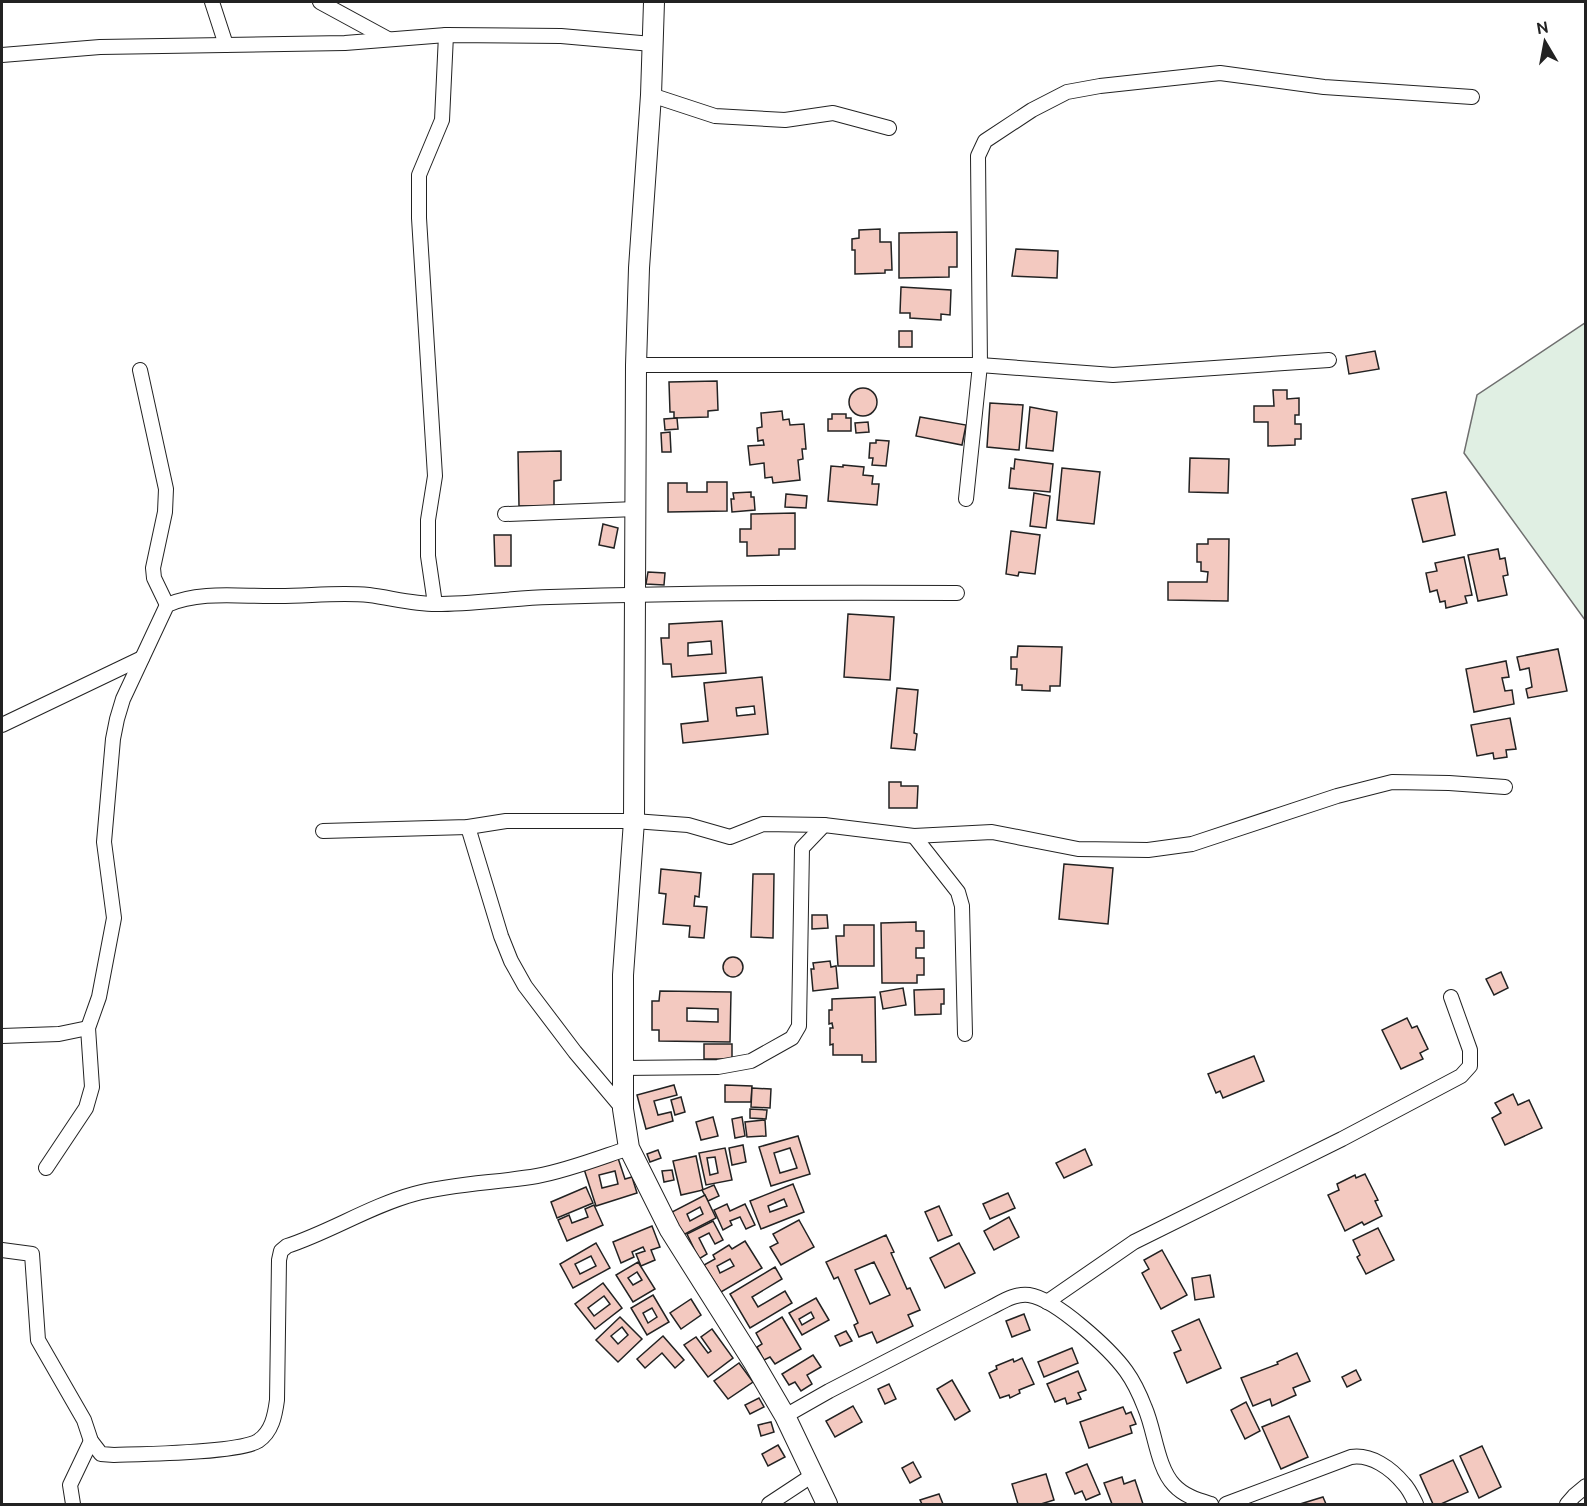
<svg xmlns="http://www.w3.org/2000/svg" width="1587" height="1506" font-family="Ubuntu,sans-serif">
	<rect width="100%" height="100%" fill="#fff"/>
	<polygon fill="#e0efe3" stroke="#6f6f6f" stroke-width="1.5" points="1585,323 1585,620 1464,453 1477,395"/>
	<g fill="#f3c9c0" stroke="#222" stroke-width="1.5" fill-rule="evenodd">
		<polygon points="880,229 880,242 891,242 892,270 885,270 885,273 855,274 855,250 852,250 852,239 859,238 859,230"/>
		<polygon points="957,232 957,267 949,267 949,277 899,278 899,233"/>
		<polygon points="1016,249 1058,251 1057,278 1012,276"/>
		<polygon points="901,287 951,290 950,315 941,314 941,320 910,318 910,313 900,313"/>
		<rect x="899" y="331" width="13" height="16"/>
		<polygon points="1375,351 1379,369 1349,374 1346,356"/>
		<polygon points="717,381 718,410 708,411 708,417 674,418 674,412 670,412 669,382"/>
		<circle cx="863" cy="402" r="14"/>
		<polygon points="1273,390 1287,390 1287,399 1299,398 1299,415 1295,415 1295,424 1301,424 1301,439 1295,439 1295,445 1268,446 1268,422 1254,422 1254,406 1274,406"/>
		<polygon points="990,403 1023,405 1019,450 987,447"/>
		<polygon points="1030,407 1057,412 1053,451 1026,448"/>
		<polygon points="782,411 783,420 789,419 790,425 804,424 806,449 802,449 803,459 798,460 800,480 773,483 772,477 765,478 764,463 750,465 748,446 764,445 763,440 758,441 757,428 762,427 761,413"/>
		<polygon points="832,414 846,414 846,418 851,418 851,431 828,431 828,419 832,419"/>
		<polygon points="920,417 966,425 962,445 916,436"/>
		<polygon points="677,418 678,429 665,430 664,419"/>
		<polygon points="868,422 869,432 856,433 855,423"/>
		<polygon points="670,432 671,452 662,452 661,433"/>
		<polygon points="876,440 889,441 886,466 872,465 873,458 869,458 870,443 876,443"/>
		<polygon points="561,451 561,480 554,481 554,506 519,506 518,452"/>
		<polygon points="1190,458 1229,459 1228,493 1189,492"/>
		<polygon points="1015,459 1053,464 1050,492 1009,488 1011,468 1014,469"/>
		<polygon points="843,465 864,467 863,475 873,476 872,484 879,484 877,505 828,501 831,466 843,467"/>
		<polygon points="1062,468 1100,472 1094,524 1057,520"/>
		<polygon points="707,482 727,482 727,511 668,512 668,483 687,483 687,492 707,492"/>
		<polygon points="751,492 751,497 754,497 755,510 732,512 731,499 734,499 733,493"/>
		<polygon points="1446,492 1455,535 1423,542 1412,499"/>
		<polygon points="1034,493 1050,496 1046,528 1030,526"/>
		<polygon points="786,494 807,496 806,508 785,507"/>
		<polygon points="795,513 795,549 779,549 779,555 747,556 747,542 740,542 740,529 751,529 751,514"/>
		<polygon points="603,524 618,528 614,548 599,545"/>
		<polygon points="1011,531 1040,535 1035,574 1019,572 1018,576 1006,574"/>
		<polygon points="494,535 511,535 511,566 495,566"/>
		<polygon points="1208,539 1229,539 1228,601 1168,600 1168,582 1207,582 1208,572 1201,571 1201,562 1197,562 1197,544 1208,544"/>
		<polygon points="1498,549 1500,559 1505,558 1508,575 1503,576 1507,595 1478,601 1468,555"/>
		<polygon points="1464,557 1472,595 1465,596 1467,603 1446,608 1445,601 1440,602 1437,590 1430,592 1426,573 1437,571 1435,563"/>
		<polygon points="648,572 665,573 664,585 646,584"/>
		<polygon points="848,614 894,617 890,680 844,677"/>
		<path d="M722 621 726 673 672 677 671 664H663L661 638H669V624ZM711 641 712 654 688 656V643Z"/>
		<polygon points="1018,646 1062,647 1060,686 1050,686 1050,691 1022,690 1022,685 1016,685 1017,669 1011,669 1011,657 1017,657"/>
		<polygon points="1558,649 1567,691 1528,698 1526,689 1532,687 1529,668 1520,670 1517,657"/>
		<polygon points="1506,661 1509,677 1502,678 1505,691 1512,690 1514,704 1474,712 1466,669"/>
		<path d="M762 677 768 734 683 743 681 724 708 721 704 683ZM754 706 755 714 737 716 736 708Z"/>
		<polygon points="897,688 918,690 914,733 917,734 915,750 891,748"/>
		<polygon points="1510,718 1516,749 1506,750 1507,757 1494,759 1493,753 1477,756 1471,725"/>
		<polygon points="889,782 901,782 901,786 918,786 917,808 889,808"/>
		<polygon points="1064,864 1113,868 1108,924 1059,919"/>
		<polygon points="661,869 701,873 699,897 695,896 694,906 707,907 704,938 689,937 690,926 663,924 666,894 659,893"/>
		<polygon points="753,874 774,874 773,938 751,937"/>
		<polygon points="812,915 827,915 828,928 812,929"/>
		<polygon points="916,922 916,931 924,931 924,948 916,948 916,958 924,958 924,975 917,975 917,983 882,983 881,923"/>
		<polygon points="844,925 874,925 874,966 838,966 836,936 844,936"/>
		<circle cx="733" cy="967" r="10"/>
		<polygon points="830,961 831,967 836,966 838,988 813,991 811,969 814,969 813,963"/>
		<polygon points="1501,972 1508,988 1494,995 1486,979"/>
		<polygon points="903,988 906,1005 883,1009 880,992"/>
		<polygon points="944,989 944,1004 941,1004 941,1014 915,1015 914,990"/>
		<path d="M660 991 731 992 730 1042 659 1041V1030H652V1001H659ZM687 1008 718 1009V1022L687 1021Z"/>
		<polygon points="875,997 876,1062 862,1062 862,1055 833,1055 833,1044 830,1045 830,1028 833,1028 832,1023 829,1024 829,1010 832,1010 832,999"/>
		<polygon points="1407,1018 1412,1028 1417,1026 1428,1049 1420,1053 1423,1059 1401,1069 1382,1030"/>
		<rect x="704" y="1044" width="28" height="15"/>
		<polygon points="1254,1056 1264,1081 1223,1098 1220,1091 1216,1093 1208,1074"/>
		<polygon points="674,1085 677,1095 654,1101 658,1115 671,1112 673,1121 646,1129 637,1095"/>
		<polygon points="725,1085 752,1086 751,1102 725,1102"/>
		<polygon points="752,1088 771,1089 770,1108 751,1107"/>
		<polygon points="1513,1094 1518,1105 1529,1100 1542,1128 1505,1145 1492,1118 1501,1113 1495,1103"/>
		<polygon points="681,1097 685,1112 675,1115 671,1100"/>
		<polygon points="750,1109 767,1110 766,1119 750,1118"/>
		<polygon points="713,1117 718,1136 701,1140 696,1122"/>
		<polygon points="742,1117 745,1136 735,1138 732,1119"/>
		<polygon points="765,1120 766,1136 747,1137 745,1122"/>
		<path d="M798 1136 810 1174 771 1186 759 1147ZM790 1148 797 1168 780 1173 774 1153Z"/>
		<polygon points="743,1145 746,1162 732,1165 729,1148"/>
		<path d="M725 1148 732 1180 706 1185 699 1153ZM715 1157 718 1173 710 1175 707 1158Z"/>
		<polygon points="1085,1149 1092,1165 1064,1178 1056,1163"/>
		<polygon points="658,1150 661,1158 650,1162 647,1154"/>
		<polygon points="696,1156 703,1190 681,1195 673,1161"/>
		<path d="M618 1158 625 1179 632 1177 637 1193 596 1206 584 1169ZM615 1171 618 1184 602 1188 599 1175Z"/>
		<polygon points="672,1170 674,1180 664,1182 662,1171"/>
		<polygon points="1365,1174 1378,1200 1375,1201 1382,1216 1364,1225 1362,1222 1345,1231 1328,1195 1339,1190 1337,1184 1355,1175 1356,1178"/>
		<path d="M793 1184 804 1212 761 1229 750 1201ZM784 1199 787 1206 770 1212 768 1206Z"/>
		<polygon points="714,1185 719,1196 708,1201 702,1190"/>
		<polygon points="586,1187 593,1203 557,1218 551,1202"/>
		<polygon points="1008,1193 1015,1208 990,1219 983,1204"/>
		<path d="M705 1195 716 1218 683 1235 672 1212ZM700 1207 703 1214 690 1221 687 1214Z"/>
		<polygon points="727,1204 730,1211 745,1204 755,1225 746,1229 740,1217 730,1221 732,1225 723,1230 714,1210"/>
		<polygon points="594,1205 603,1225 567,1241 558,1220 569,1215 572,1223 588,1217 585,1209"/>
		<polygon points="939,1206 952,1235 938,1241 925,1212"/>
		<polygon points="1009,1217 1019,1237 994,1250 984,1231"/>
		<polygon points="799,1220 814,1247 781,1265 770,1247 778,1243 773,1234"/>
		<polygon points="713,1221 723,1240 715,1244 709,1233 699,1238 707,1254 699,1259 687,1234"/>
		<polygon points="652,1226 660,1247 651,1250 655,1260 641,1266 636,1254 645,1251 643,1247 632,1252 634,1257 621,1263 613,1242"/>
		<polygon points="1378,1228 1394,1260 1366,1274 1357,1257 1360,1255 1353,1240"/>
		<path d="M886 1235 894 1252 891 1253 907 1289 910 1288 920 1310 908 1315 913 1326 877 1343 872 1332 859 1337 854 1325 858 1323 838 1277 834 1279 826 1262ZM874 1262 890 1295 870 1304 855 1270Z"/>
		<path d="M745 1241 762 1268 721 1292 704 1265 715 1259 713 1255 729 1245 732 1249ZM730 1259 734 1266 720 1273 717 1266Z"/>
		<path d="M596 1243 610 1268 573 1288 560 1264ZM591 1256 596 1266 580 1274 575 1264Z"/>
		<polygon points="959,1243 975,1273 945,1288 930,1258"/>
		<polygon points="1162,1250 1187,1295 1161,1309 1142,1273 1149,1269 1144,1260"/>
		<path d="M638 1262 655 1289 633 1302 616 1275ZM637 1272 642 1280 633 1285 628 1278Z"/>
		<polygon points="775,1267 782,1279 752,1297 758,1307 785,1291 792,1303 750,1328 730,1294"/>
		<polygon points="1210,1275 1214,1297 1195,1300 1192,1278"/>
		<path d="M603 1283 622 1308 595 1329 575 1304ZM604 1296 610 1304 594 1316 588 1308Z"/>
		<path d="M653 1295 669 1322 647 1335 631 1308ZM652 1308 657 1317 648 1323 643 1313Z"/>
		<path d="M816 1298 829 1320 802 1335 789 1313ZM811 1312 814 1318 802 1325 799 1319Z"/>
		<polygon points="691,1299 701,1315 681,1329 670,1313"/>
		<polygon points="1024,1314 1030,1330 1012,1337 1006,1321"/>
		<path d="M620 1317 642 1339 618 1362 596 1340ZM622 1327 628 1335 618 1344 611 1336Z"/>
		<polygon points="782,1317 801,1349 775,1364 770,1357 764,1360 757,1347 762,1344 756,1333"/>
		<polygon points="1199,1319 1221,1368 1187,1383 1174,1353 1181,1350 1172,1331"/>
		<polygon points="712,1329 733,1358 708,1377 684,1345 696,1337 708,1353 711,1351 701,1337"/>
		<polygon points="846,1331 852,1341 840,1346 835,1336"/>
		<polygon points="663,1336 684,1360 675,1368 662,1353 645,1368 637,1359"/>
		<polygon points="1072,1348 1078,1363 1044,1377 1038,1362"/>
		<polygon points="1297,1353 1310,1381 1293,1388 1296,1395 1272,1406 1270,1399 1253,1406 1241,1378 1278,1364 1277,1362"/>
		<polygon points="813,1355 821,1367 807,1375 812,1384 801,1391 795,1382 789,1385 782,1374"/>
		<polygon points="1022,1358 1034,1384 1019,1390 1020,1393 1010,1398 1009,1395 1000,1398 989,1373 997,1369 996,1366 1013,1359 1014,1362"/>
		<polygon points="739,1363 753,1382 728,1399 714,1381"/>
		<polygon points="1356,1370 1361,1380 1347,1387 1342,1377"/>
		<polygon points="1078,1371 1086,1390 1078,1393 1081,1399 1067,1404 1065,1398 1055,1402 1047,1384"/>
		<polygon points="952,1380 970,1411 955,1420 937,1389"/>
		<polygon points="889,1384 896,1399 885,1404 878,1389"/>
		<polygon points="759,1398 764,1407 750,1414 745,1405"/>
		<polygon points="1246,1402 1260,1431 1245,1439 1231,1410"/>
		<polygon points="853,1406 862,1422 835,1437 826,1421"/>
		<polygon points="1123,1407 1126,1414 1131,1412 1136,1424 1130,1426 1132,1433 1089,1448 1080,1422"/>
		<polygon points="1289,1416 1308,1457 1281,1469 1262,1427"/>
		<polygon points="771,1422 774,1432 761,1436 758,1425"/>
		<polygon points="778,1445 785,1457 768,1466 762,1454"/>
		<polygon points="1482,1446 1501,1487 1479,1498 1460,1456"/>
		<polygon points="1453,1460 1468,1492 1441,1504 1433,1504 1420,1475"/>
		<polygon points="913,1462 921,1477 910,1483 902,1468"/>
		<polygon points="1087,1464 1100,1494 1086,1500 1082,1491 1075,1494 1066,1473"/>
		<polygon points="1046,1474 1054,1500 1041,1504 1018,1504 1012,1484"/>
		<polygon points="1122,1477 1124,1484 1135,1480 1143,1504 1112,1504 1104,1483"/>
		<polygon points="939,1494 943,1504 922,1504 920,1500"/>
		<polygon points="1323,1497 1326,1504 1300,1504"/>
	</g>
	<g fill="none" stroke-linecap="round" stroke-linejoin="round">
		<defs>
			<g id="street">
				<polyline points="212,2 226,45"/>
				<polyline points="320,2 388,39"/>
				<polyline points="2,55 100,47 345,43 446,35 561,36 652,44"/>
				<polyline points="651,95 715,116 785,120 833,113 889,128"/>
				<polyline points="636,365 980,365 1113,375 1329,360"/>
				<polyline points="140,370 166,489 165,512 153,568 154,578 167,605"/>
				<polyline points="966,499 980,365 978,156 985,141 1032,110 1067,92 1100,86 1220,73 1324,87 1472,97"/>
				<polyline points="505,514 636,509"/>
				<polyline points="435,604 428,556 428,520 435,476 419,218 419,175 442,120 446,35"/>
				<polyline points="2,725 142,658"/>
				<polyline points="468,827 501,936 511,961 525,986 575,1052 623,1109"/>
				<polyline points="323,831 468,827 506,821 634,821 688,825 730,837 763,824 824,825 914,836 992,832 1078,849 1148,850 1192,844 1337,796 1392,782 1449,783 1505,787"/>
				<polyline points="914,836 958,892 962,906 965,1034"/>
				<polyline points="2,1036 59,1034 88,1028"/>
				<polyline points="623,1068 718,1067 751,1061 792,1038 799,1026 802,848 824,825"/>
				<path d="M46 1168 86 1108 92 1087 88 1028 99 997 114 918 104 842 113 739 117 719 123 699 167 605C201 590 242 597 279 596 309 596 339 592 369 595 392 598 413 604 436 604 474 604 512 598 550 597 685 593 821 592 957 593"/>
				<path d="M2 1250 32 1254 38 1340 84 1420 91 1441 101 1454 114 1455C143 1454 238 1453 258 1441 272 1432 275 1415 277 1400L279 1260 281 1251 287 1246C330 1232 370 1206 414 1194 455 1183 496 1183 537 1176 569 1170 599 1158 629 1148"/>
				<polyline points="1047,1302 1134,1242 1342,1139 1461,1076 1470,1066 1470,1050 1451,997"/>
				<path d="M785 1416 829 1391 990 1308C1002 1302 1015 1293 1029 1295 1056 1299 1110 1349 1126 1371 1134 1382 1140 1395 1145 1408 1155 1431 1157 1467 1174 1485 1184 1496 1198 1500 1211 1504"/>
				<polyline points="73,1504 70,1485 91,1441"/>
				<polyline points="769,1504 813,1475"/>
				<path d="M1226 1504 1351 1457C1371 1454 1391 1468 1404 1484 1409 1489 1413 1498 1416 1504"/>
				<polyline points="1567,1504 1574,1496 1586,1486"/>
			</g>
			<polyline id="secondary" points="654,2 651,95 639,268 636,365 634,821 623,975 623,1109 629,1148 670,1230 754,1363 785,1416 827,1504"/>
		</defs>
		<use href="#street" stroke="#222" stroke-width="16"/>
		<use href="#secondary" stroke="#222" stroke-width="22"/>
		<use href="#street" stroke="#fff" stroke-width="14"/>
		<use href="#secondary" stroke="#fff" stroke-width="20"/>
	</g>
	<rect width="1587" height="1506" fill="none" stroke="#222222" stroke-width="6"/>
	<g transform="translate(1545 42) rotate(350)" stroke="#ffffff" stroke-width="4.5" paint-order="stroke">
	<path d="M0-4.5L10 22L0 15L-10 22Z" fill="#222222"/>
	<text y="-9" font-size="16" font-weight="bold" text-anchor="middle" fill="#222222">N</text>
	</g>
</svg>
